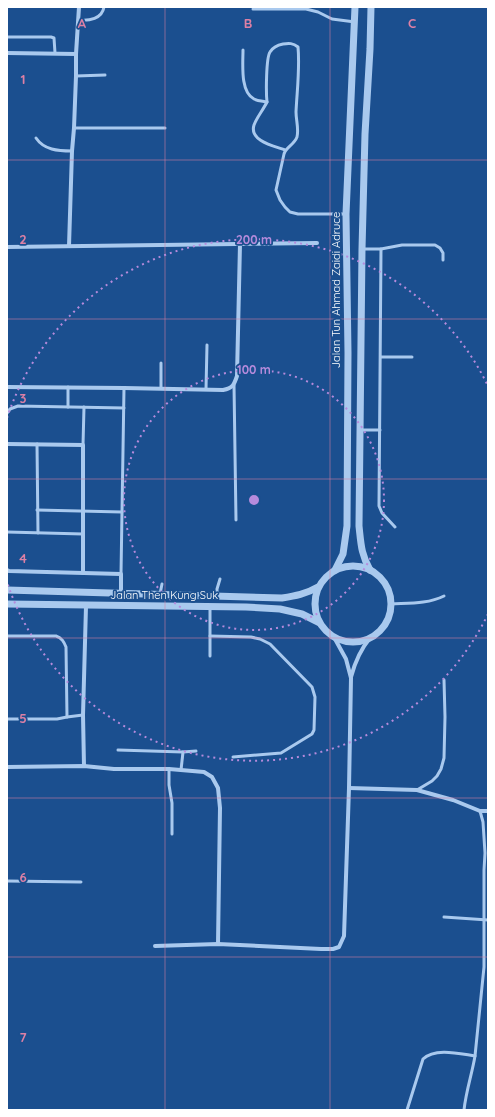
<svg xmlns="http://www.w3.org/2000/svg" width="495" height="1117" font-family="Quicksand,sans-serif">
	<rect width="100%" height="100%" fill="#1b4f8f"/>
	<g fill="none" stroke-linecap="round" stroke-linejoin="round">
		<g stroke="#a9c9ee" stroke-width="3">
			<polyline points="253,9 306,9 318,12 332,19 355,22"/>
			<path d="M79 20C89 21 102 19 104 7"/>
			<polyline points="7,37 51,37 54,38 55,53"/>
			<path d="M243 50C243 64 240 92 254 99 258 101 262 101 267 102 266 93 266 58 270 52 273 47 278 45 283 44 289 43 293 43 298 47 300 68 297 91 296 112 296 120 299 129 297 137 294 145 286 147 284 154L276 190 280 200 285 207 290 212 298 214H346"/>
			<polyline points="76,76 105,75"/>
			<path d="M267 102C263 110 257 117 254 125 249 141 274 146 285 150"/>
			<polyline points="74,128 165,128"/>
			<path d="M36 138C44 150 58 151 72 151"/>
			<polyline points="362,249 381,249 402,245 435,245 440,248 443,253 443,260"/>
			<polyline points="381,249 379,506 382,513 395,527"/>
			<polyline points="381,357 412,357"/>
			<polyline points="234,385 236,520"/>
			<polyline points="161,388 161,363"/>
			<polyline points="206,389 207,345"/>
			<polyline points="68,407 68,387"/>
			<polyline points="7,413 10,409 18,406 124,408"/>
			<polyline points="360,430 380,430"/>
			<polyline points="37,444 38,533"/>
			<polyline points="83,445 84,407"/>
			<polyline points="37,510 122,512"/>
			<polyline points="7,532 83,534"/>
			<polyline points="121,574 124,388"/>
			<polyline points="160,594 162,584"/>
			<polyline points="217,596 217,589 220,579"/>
			<path d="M391 604C409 603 428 604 444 596"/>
			<path d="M7 636H56C62 638 64 642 66 647L67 717"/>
			<polyline points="210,636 251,637 260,639 270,644 312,687 315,697 314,730 312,734 281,753 233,757"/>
			<polyline points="210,656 210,606"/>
			<polyline points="7,719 57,719 67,717 83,715"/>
			<polyline points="118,750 183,752 196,751"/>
			<polyline points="169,769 169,785 172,803 172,834"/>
			<polyline points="181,770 183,752"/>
			<polyline points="417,790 432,781 437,776 441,769 444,758 445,717 444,680"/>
			<polyline points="7,881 81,882"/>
			<polyline points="444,917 488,920"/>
			<path d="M407 1110 423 1059C435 1047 461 1054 475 1056"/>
			<path d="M464 1110C466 1091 472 1074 475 1056L484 967V870L485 853 483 822 480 811"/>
		</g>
		<g stroke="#a9c9ee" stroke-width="4">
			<polyline points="7,53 76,54"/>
			<polyline points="69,246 72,151 74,128 76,76 76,54 79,7"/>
			<polyline points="7,247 317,243"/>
			<path d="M7 387 124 388 223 390C233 388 234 385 237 376L240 244"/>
			<polyline points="7,444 83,445 83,573"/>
			<polyline points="7,570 9,571 121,574 121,593"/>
			<path d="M351 677C355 662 360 650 370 638"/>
			<polyline points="84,766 83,715 86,606"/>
			<polyline points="7,767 84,766 114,769 169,769 204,772 212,777 218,788 220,808 218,944"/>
			<polyline points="349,788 417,790 453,800 480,811 488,811"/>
			<polyline points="155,946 218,944 321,949 333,949 339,947 344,936 349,788 351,678 346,659 335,639"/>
		</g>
		<g stroke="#a9c9ee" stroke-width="7">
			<circle cx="353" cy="604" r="38"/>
			<polyline points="335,570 343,554 347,526 348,353 346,214 355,7"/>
			<path d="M370 570C361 554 361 544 359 526L362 249 365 134 370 49 371 7"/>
			<path d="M7 590 282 598C295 596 306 594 318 587"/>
			<polyline points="7,604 246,607 280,609 302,614 318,622"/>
		</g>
	</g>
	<path fill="none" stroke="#dd80a5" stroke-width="1" stroke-opacity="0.55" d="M165 7V1110M330 7V1110M7 160H488M7 319H488M7 479H488M7 638H488M7 798H488M7 957H488"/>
	<g fill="none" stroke="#b68bdc" stroke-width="2" stroke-dasharray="2 4">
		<circle cx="254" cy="500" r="130"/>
		<path d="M488 614A260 260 0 0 1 7 582M7 418A260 260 0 0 1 488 386"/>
	</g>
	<g text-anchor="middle" stroke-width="3.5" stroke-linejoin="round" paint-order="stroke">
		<g font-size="11" fill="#fff" stroke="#1b4f8f">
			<text transform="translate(336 290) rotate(-90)" y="4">Jalan Tun Ahmad Zaidi Adruce</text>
			<text x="164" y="599">Jalan Then Kung Suk</text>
		</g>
	</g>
	<g font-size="13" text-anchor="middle" font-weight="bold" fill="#dd80a5" stroke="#1b4f8f" stroke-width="3.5" stroke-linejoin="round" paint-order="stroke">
		<text x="82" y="28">A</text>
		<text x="248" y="28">B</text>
		<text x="412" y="28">C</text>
		<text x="23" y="84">1</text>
		<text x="23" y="244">2</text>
		<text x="23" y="403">3</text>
		<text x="23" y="563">4</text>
		<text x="23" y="723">5</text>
		<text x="23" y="882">6</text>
		<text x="23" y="1042">7</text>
	</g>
	<circle cx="254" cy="500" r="6" fill="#b68bdc" stroke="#1b4f8f" stroke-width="2"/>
	<g font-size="12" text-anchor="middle" font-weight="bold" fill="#b68bdc" stroke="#1b4f8f" stroke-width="3.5" stroke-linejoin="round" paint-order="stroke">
		<text x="254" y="244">200 m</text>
		<text x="254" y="374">100 m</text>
	</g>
	<rect width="495" height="1117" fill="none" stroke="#ffffff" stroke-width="16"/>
</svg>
